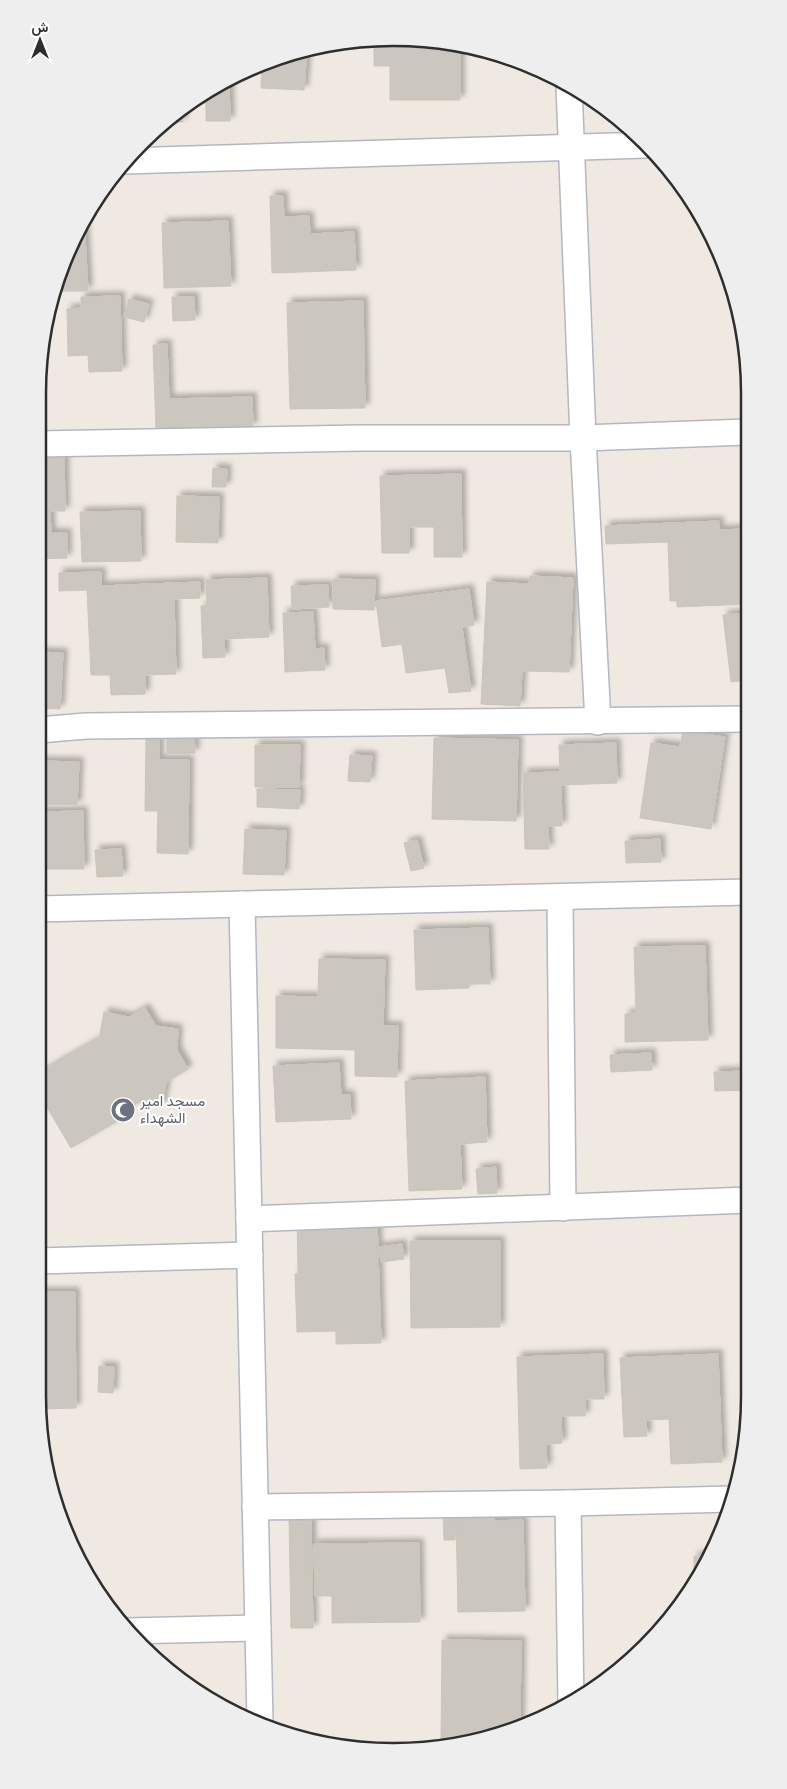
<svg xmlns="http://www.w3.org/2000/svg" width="787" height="1789" font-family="'PT Sans Narrow',Vazirmatn,sans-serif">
	<defs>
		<filter id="shadow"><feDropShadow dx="4.5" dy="-4.5" stdDeviation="2.5" flood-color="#0004"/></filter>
	</defs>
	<rect width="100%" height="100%" fill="#efe9e1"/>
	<g fill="#cbc7bf" stroke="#cbc5ba" filter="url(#shadow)">
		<polygon points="374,38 440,41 460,45 460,100 390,100 390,66 374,66"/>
		<polygon points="307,49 304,90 261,88 262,64"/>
		<polygon points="229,79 230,121 206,121 206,103 189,103"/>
		<polygon points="183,107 183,122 166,122 177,111"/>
		<polygon points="270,196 283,196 284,217 309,216 310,234 354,232 356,270 272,273"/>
		<polygon points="84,217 88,291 59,291 58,274"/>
		<polygon points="228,221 231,286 164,288 162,223"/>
		<polygon points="120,296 122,371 89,372 88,355 68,356 67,309 81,308 81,297"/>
		<polygon points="172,297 194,297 195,320 173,321"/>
		<polygon points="129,299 149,304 144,322 124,317"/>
		<polygon points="363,301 365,408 290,409 287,303"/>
		<polygon points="167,344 169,399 252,397 253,427 156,429 153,345"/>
		<polygon points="64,448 65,511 50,511 51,533 67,533 67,558 38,559 38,449"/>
		<polygon points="213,468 227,469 226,487 212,487"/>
		<polygon points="461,474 462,557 434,557 434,527 409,527 409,553 382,553 380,476"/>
		<polygon points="177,496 219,497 218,543 176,542"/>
		<polygon points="140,511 141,561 82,562 80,512"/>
		<polygon points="719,521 719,530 747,529 747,604 677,607 677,601 670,601 668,542 606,544 605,526"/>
		<polygon points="101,572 101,586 200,582 200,598 174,599 176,674 145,675 145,694 111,695 110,675 91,675 87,590 59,591 59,573"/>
		<polygon points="530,576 573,578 569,672 522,671 520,706 481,704 487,582 529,584"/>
		<polygon points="267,578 269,637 224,639 225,657 203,658 201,606 207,605 206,580"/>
		<polygon points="333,579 375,580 374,610 333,609"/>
		<polygon points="328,585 329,607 292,609 291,586"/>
		<polygon points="469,589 474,625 462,627 471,691 449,693 445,668 406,673 402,644 382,647 376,601"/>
		<polygon points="313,612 315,649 324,648 325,670 285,672 283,613"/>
		<polygon points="747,613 747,680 731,682 723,615"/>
		<polygon points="38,652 63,653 60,709 38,708"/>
		<polygon points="194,731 195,753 167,754 167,732"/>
		<polygon points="683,731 725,737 711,829 640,818 651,743 680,747"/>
		<polygon points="434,738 518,740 516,821 432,819"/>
		<polygon points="146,739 159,739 159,760 189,760 188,854 157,853 158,811 145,811"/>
		<polygon points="616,743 617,783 561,785 562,826 548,826 549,849 525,849 523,773 560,772 559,745"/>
		<polygon points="255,745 300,745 299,787 255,787"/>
		<polygon points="350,755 372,756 370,782 348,781"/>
		<polygon points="38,761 79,762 77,805 38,804"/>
		<polygon points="257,789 300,790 299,809 257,807"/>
		<polygon points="83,811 84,869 38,869 38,812"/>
		<polygon points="245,829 286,831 284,875 243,874"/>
		<polygon points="660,839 661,862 626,863 625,841"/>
		<polygon points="417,840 424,868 411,871 404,843"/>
		<polygon points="121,849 123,876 97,877 95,850"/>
		<polygon points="488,928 490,984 469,984 469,988 416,990 414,930"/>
		<polygon points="705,946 708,1040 625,1042 625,1014 636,1013 634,947"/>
		<polygon points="319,959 385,960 383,1026 398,1026 397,1077 355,1076 355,1050 276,1048 276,996 318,997"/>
		<polygon points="145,1008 156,1026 178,1029 177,1050 188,1069 166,1082 162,1106 139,1102 121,1113 123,1118 71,1148 38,1092 38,1074 99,1039 104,1012 129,1017"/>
		<polygon points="651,1053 652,1070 611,1072 610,1055"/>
		<polygon points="339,1063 341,1095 350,1095 351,1119 276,1122 273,1066"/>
		<polygon points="749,1071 749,1090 715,1091 714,1072"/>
		<polygon points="485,1077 487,1142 460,1144 462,1189 409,1191 405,1081"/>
		<polygon points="496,1167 497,1193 478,1194 476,1169"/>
		<polygon points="377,1219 381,1343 336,1344 336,1331 297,1332 295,1274 298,1273 297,1221"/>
		<polygon points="410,1241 500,1241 500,1327 411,1328"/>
		<polygon points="402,1244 404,1259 381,1262 379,1247"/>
		<polygon points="38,1292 75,1292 76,1408 40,1409 38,1396"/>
		<polygon points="603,1354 604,1399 585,1399 585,1416 561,1416 562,1443 546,1444 547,1468 520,1469 517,1357"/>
		<polygon points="718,1354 722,1462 671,1464 669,1419 646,1420 647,1436 624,1437 620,1358"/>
		<polygon points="99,1366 114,1367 113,1393 98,1392"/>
		<polygon points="721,1504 731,1510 721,1531"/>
		<polygon points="494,1515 494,1521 523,1520 525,1611 458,1612 456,1516"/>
		<polygon points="311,1516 313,1628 291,1628 289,1517"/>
		<polygon points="443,1516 455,1516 455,1540 444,1540"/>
		<polygon points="419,1543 420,1622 332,1623 332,1596 315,1596 314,1544"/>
		<polygon points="694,1556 710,1556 694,1584"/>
		<polygon points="442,1640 521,1641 520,1727 508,1733 468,1742 441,1742"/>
	</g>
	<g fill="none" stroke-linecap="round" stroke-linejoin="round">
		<defs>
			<g id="street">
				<polyline points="569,87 583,438 598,722"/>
				<polyline points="125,161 646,145"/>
				<polyline points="38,444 360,438 583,438 747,432"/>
				<polyline points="38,730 86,726 748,719"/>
				<polyline points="560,898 563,1208"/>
				<polyline points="242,904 260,1721"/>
				<polyline points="38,909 748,892"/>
				<polyline points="249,1219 749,1200"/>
				<polyline points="38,1261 250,1255"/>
				<polyline points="568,1503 571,1704"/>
				<polyline points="255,1507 568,1503 732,1499"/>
				<polyline points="127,1631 258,1628"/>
			</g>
		</defs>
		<use href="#street" stroke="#b4b7c1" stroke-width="28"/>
		<use href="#street" stroke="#fff" stroke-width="25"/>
	</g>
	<defs>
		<symbol id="mosque-disc" viewBox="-11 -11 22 22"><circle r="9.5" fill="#6b7280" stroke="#fff"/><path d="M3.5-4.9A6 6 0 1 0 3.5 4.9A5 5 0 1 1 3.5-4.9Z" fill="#fff"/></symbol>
	</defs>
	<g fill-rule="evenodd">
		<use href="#mosque-disc" x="109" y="1096" width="28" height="28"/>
	</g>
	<g text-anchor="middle" stroke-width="4" stroke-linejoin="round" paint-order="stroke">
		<g font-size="15" fill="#5b616d" stroke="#fff" text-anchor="start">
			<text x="140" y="1106">مسجد امير<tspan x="140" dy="17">الشهداء</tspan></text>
		</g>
	</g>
	<path d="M0 0H787V1789H0ZM393 46H394A347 347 0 0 1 741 393V1396A347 347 0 0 1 394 1743H393A347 347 0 0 1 46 1396V393A347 347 0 0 1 393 46Z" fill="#eee" fill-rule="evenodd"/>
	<path fill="none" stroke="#2e2e2e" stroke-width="2.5" d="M393 46H394A347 347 0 0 1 741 393V1396A347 347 0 0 1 394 1743H393A347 347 0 0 1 46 1396V393A347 347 0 0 1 393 46Z"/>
	<g transform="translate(40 40)" stroke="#ffffff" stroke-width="4" paint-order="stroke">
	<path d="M0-4L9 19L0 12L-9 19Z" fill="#2e2e2e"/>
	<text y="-8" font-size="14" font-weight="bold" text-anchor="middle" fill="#2e2e2e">ش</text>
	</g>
</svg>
